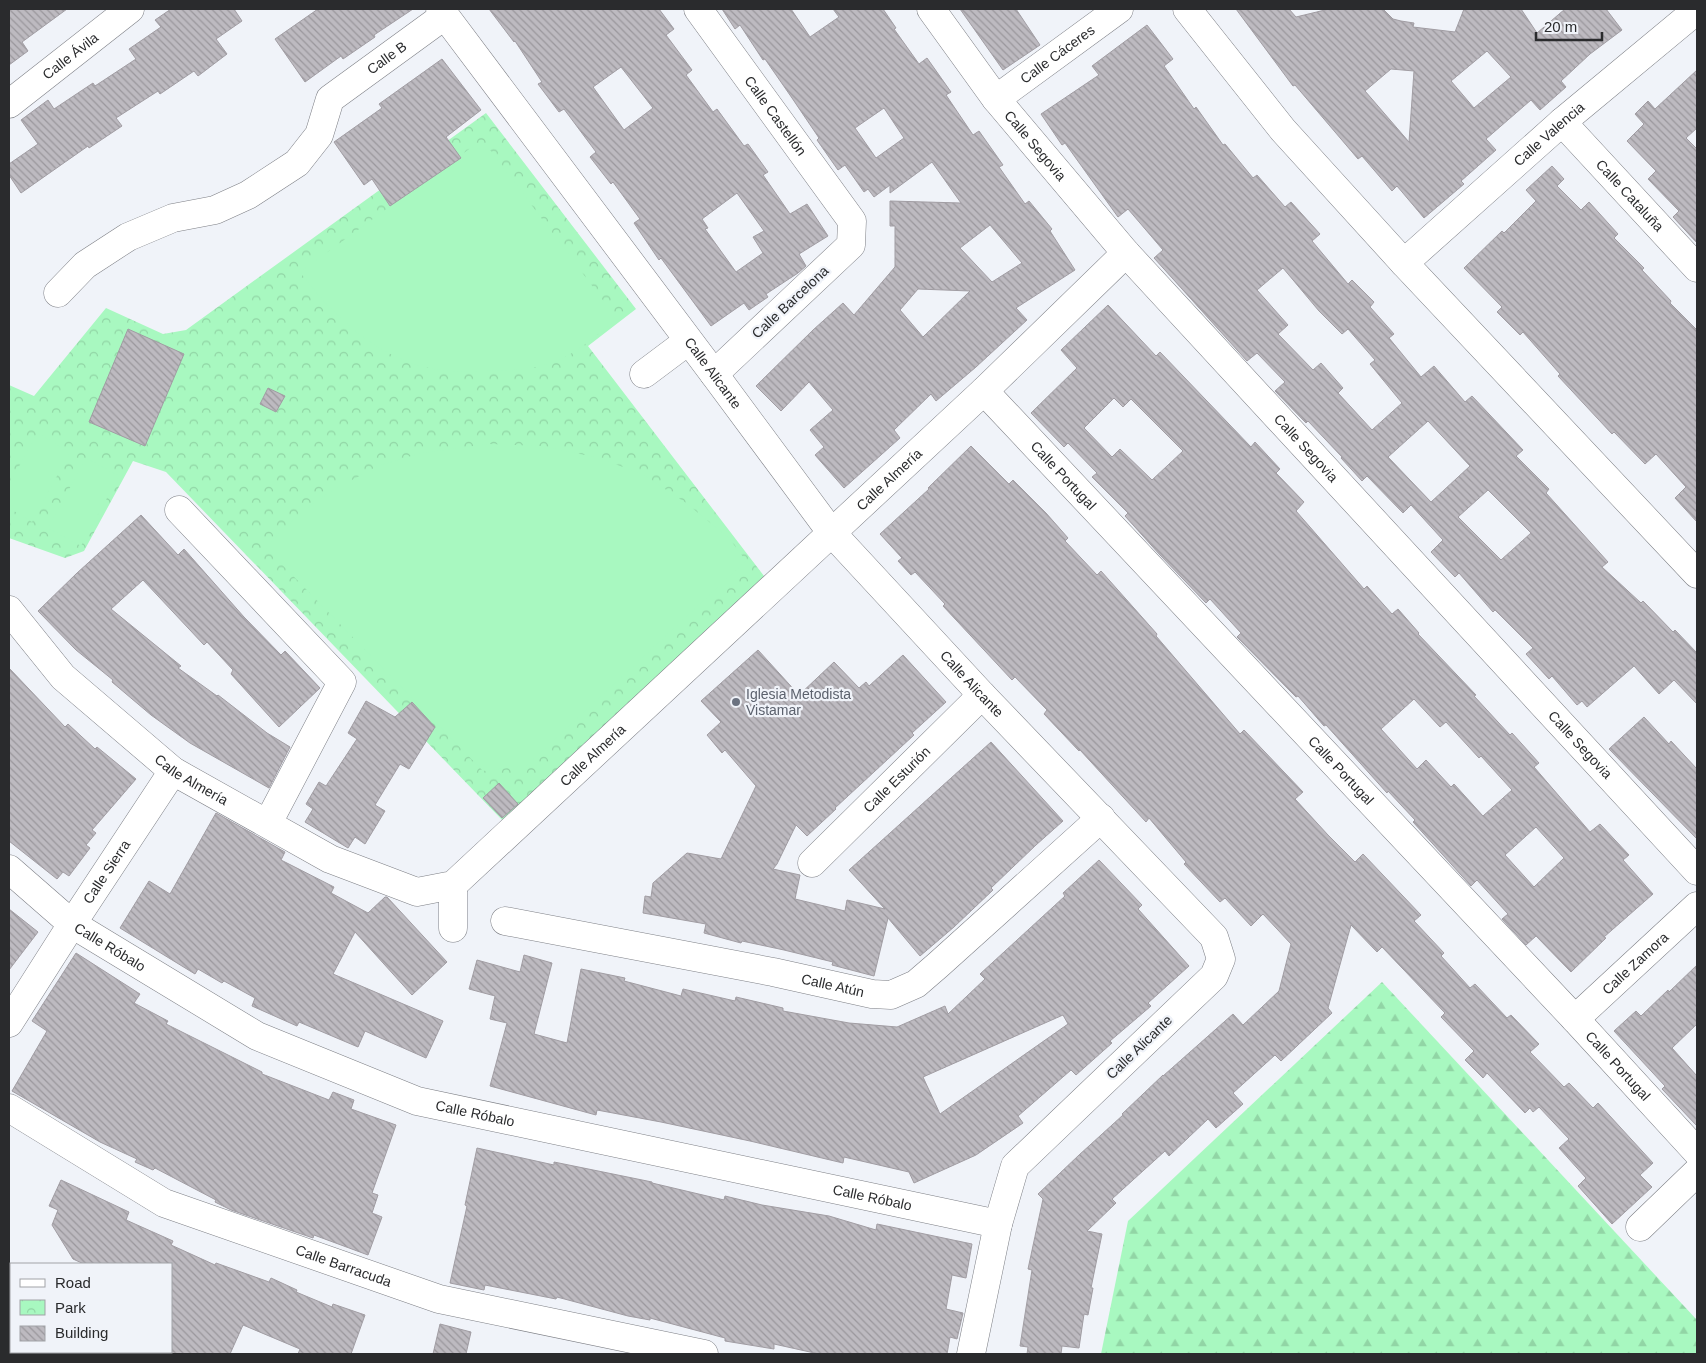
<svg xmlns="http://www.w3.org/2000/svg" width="1706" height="1363" font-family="Arial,sans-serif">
	<defs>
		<pattern id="forest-firs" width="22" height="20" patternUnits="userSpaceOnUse" patternTransform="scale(1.25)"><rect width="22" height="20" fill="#a8f8c0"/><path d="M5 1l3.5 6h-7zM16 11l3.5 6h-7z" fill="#91d5a5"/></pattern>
		<pattern id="park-crowns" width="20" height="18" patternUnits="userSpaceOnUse" patternTransform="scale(1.25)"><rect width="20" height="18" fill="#a8f8c0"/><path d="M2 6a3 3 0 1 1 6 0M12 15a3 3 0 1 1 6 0" fill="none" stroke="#91d5a5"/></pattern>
		<pattern id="building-back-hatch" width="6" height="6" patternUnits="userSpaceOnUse" patternTransform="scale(1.25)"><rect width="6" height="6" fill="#bdbac0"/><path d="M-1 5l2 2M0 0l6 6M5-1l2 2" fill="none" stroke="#9a979c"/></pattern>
	</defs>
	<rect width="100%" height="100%" fill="#f0f3f9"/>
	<polygon fill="url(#forest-firs)" points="1382,982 1697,1320 1697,1354 1101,1354 1128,1221"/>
	<polygon fill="url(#park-crowns)" points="486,113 636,309 588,346 764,576 506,824 166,472 133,461 84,551 65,558 9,538 9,385 34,396 106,308 163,334 186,330"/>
	<g fill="#a8f8c0">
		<path d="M472 147 491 151 617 319C597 334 578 353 554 362 531 370 507 371 483 371 465 372 447 372 429 368 375 356 332 315 300 272Z"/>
		<polygon points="37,433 70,452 32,522 9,508 9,485"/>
		<polygon points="489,444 542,446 599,458 644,475 686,503 729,538 746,561 526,766 483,771 265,547 304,510 330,492 378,466 421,453"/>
		<polygon points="86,458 119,476 81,546 48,528"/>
	</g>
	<g fill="url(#building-back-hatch)" stroke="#a19da3" fill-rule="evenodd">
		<polygon points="9,9 67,9 22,42 28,51 9,65"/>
		<polygon points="171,9 234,9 242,21 216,39 227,54 198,76 194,71 160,94 158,91 116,118 122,126 89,148 88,146 21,193 9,175 9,164 38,144 21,120 48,100 54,109 93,83 95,86 136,59 129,49 161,27 155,20"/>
		<polygon points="318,9 413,9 374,35 375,37 343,59 341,56 305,82 275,39"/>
		<path d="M489 9H659L674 29 666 35 692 70 686 75 713 112 717 109 744 146 748 144 768 172 763 175 790 214 807 204 828 236 799 254 806 266 798 273 766 294 768 297 749 310 744 303 711 326 661 258 659 260 634 223 640 219 613 182 611 184 590 157 596 152 564 109 559 112 538 84 542 82 515 41 514 42ZM621 67 653 108 624 130 593 87ZM737 193 764 231 753 237 763 253 736 272 705 229 708 228 702 219Z"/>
		<path d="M722 9H791L810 37 839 17 833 9H883L896 28 894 29 919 64 927 58 951 92 946 95 973 135 979 131 1003 165 999 167 1025 204 1029 201 1052 229 1050 231 1075 270 1016 308 1027 320 976 367 936 401 931 394 894 430 900 438 844 488 815 455 824 447 810 430 833 410 809 382 781 411 756 386 813 330 843 303 854 315 895 267V226H890V201L961 203 932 162 890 193V185L874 197 868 189 864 192 845 165 838 170 817 140 819 138 792 98 765 59 763 60 740 25 735 29ZM884 108 904 138 876 158 855 128ZM990 225 1022 263 992 282 960 248ZM918 289 970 291 923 337 900 310Z"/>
		<polygon points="960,9 1016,9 1040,45 1003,70"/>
		<path d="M1236 9H1289L1296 17 1329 9H1383L1393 19 1401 21 1414 23 1413 27 1455 32 1464 9H1521L1537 33 1565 9H1606L1622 30 1590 54 1561 81 1566 87 1540 110 1531 100 1486 139 1496 150 1461 181 1464 184 1424 218 1397 186 1392 191 1362 156 1358 159 1295 85 1293 86ZM1487 51 1511 77 1474 108 1451 81ZM1391 69 1414 71 1409 142 1365 91Z"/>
		<path d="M1147 25 1173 59 1164 66 1194 109 1196 107 1223 145 1225 144 1253 178 1257 175 1285 207 1291 202 1320 234 1312 241 1348 284 1352 280 1374 302 1370 307 1394 334 1389 338 1421 377 1434 366 1465 402 1472 396 1523 450 1516 456 1549 489 1546 493 1608 562 1602 567 1641 603 1643 601 1673 632 1675 630 1697 653V704L1674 680 1659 694 1634 666 1587 707 1582 701 1577 705 1552 676 1549 679 1526 654 1533 648 1495 610 1493 612 1459 573 1455 577 1431 552 1443 540 1411 505 1403 513 1367 476 1362 481 1341 458 1342 457 1308 421 1306 423 1275 391 1285 382 1257 353 1247 361 1154 258 1163 250 1128 209 1118 217 1065 143 1062 145 1041 114 1099 75 1092 66ZM1283 268 1319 311 1342 334 1348 329 1375 360 1370 364 1402 403 1372 430 1338 393 1343 388 1321 363 1313 370 1278 334 1288 325 1257 290ZM1428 421 1470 466 1431 502 1388 457ZM1488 490 1531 533 1501 560 1458 517Z"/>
		<polygon points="442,59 481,110 446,137 461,158 390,206 372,179 364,185 334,142 382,108 379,104"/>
		<polygon points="1697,70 1697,128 1686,138 1697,149 1697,243 1673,217 1679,211 1648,179 1656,171 1627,141 1644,124 1635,114 1648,101 1655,109"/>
		<polygon points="1552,166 1564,179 1557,186 1581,210 1589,202 1618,234 1614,238 1644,268 1642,270 1671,301 1670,303 1697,330 1697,522 1675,498 1686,487 1656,454 1645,464 1614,432 1612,434 1558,376 1560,374 1523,332 1520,335 1497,312 1502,307 1464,268 1502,231 1504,233 1536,201 1526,190"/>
		<path d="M1108 305 1156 356 1160 352 1251 447 1255 442 1280 469 1276 473 1304 502 1296 511 1364 589 1367 586 1392 614 1398 609 1419 633 1418 634 1476 695 1474 696 1510 735 1512 733 1539 763 1534 767 1590 832 1600 824 1629 855 1623 860 1653 894 1604 937 1606 938 1571 972 1536 936 1526 945 1502 919 1508 914 1477 880 1471 886 1413 822 1415 820 1388 791 1387 793 1326 725 1324 726 1298 696 1296 697 1237 637 1241 633 1210 599 1206 603 1160 555 1125 516 1128 513 1092 477 1097 473 1068 443 1064 447 1031 413 1077 368 1061 350ZM1114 398 1123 407 1131 399 1183 451 1152 480 1120 449 1112 457 1084 428ZM1414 699 1440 727 1446 722 1479 758 1481 756 1512 790 1483 816 1454 784 1451 787 1426 760 1417 769 1381 729ZM1536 827 1564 858 1534 887 1505 855Z"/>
		<polygon points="128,329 184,354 145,446 89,422"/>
		<polygon points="268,388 285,396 276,412 260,404"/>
		<polygon points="971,446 1009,484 1013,480 1046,513 1068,538 1065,541 1097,575 1101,571 1157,634 1156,636 1240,734 1244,730 1303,792 1295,799 1328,835 1355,862 1363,854 1421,915 1414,921 1444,953 1441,956 1470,988 1475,984 1507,1018 1511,1015 1539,1044 1530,1052 1564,1087 1569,1083 1593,1108 1598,1103 1653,1163 1640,1175 1652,1187 1612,1224 1578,1186 1586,1178 1559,1148 1569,1139 1539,1107 1533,1112 1530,1108 1525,1113 1487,1073 1483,1078 1465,1060 1474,1051 1441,1017 1445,1013 1382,947 1377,952 1351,925 1328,1008 1332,1013 1281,1061 1275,1055 1233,1093 1243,1104 1216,1128 1208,1119 1169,1156 1165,1151 1112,1199 1116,1203 1087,1231 1102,1234 1091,1288 1093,1288 1088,1315 1084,1314 1079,1348 1062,1346 1061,1354 1027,1354 1028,1347 1020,1346 1032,1270 1028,1269 1043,1199 1038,1194 1079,1155 1123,1115 1122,1114 1163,1075 1163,1076 1233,1014 1243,1025 1279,991 1291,944 1263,914 1251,926 1225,898 1220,902 1184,864 1186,862 1149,818 1146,822 1080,750 1079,751 1044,714 1047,710 1015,677 1012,680 943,606 945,604 915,572 911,575 898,561 902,558 880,534 929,489 928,488"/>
		<polygon points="141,515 178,555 184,549 244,617 281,655 285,651 320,688 279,727 231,674 233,670 207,642 204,645 143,580 111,609 181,666 178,668 217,696 218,695 267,733 290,747 269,788 190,743 151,715 112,682 113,680 76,650 38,611 77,573"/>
		<polygon points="758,650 799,695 834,662 859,688 866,682 869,686 903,655 946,702 912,733 914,735 835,808 836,809 807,836 796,825 777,864 773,869 800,875 795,899 845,911 847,900 885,909 849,870 991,742 1063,821 1036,845 991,888 993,890 954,927 920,956 888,918 874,976 832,965 833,962 784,950 742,941 741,943 704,933 706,924 643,913 645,896 651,897 653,883 687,853 721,859 756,786 725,750 722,753 707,735 721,722 701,701"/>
		<polygon points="9,668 65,727 68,724 95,749 97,747 136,779 92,830 96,833 86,845 90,848 69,876 63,872 57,879 9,841"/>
		<polygon points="366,701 395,717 412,702 435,727 409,769 400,764 375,805 385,811 365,844 355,837 348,848 305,822 313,809 306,804 319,782 326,786 357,739 348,733"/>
		<polygon points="1644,717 1669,744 1671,741 1697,769 1697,839 1609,749"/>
		<polygon points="499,783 518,804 502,818 483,798"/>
		<polygon points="216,813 285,852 281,860 334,887 331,893 368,913 385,897 387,897 447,962 412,995 355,932 333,974 443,1021 426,1058 365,1031 358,1047 299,1022 297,1026 252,1006 255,998 224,981 222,983 198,969 195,974 120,928 149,881 170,894"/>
		<path d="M1099 860 1142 905 1138 909 1189 966 1148 1003 1151 1006 1110 1041 1112 1043 1076 1075 1071 1070 1018 1116 1023 1123 976 1155 914 1183 909 1172 844 1157 843 1163 750 1141 661 1122 597 1110 596 1115 490 1086 507 1023 490 1019 495 996 469 989 477 960 520 972 524 955 552 963 534 1034 567 1043 581 969 625 978 624 981 681 996 683 989 735 1001 736 997 783 1008V1011L849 1023 897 1027 945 1006 948 1014 985 979 980 974 1065 896 1063 893ZM1063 1015 1068 1024 940 1114 923 1077Z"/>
		<polygon points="9,909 38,932 9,970"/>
		<polygon points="76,953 140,994 134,1003 168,1021 166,1024 262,1072 262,1074 329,1100 333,1092 354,1100 351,1109 396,1125 372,1193 378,1195 372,1213 382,1217 368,1255 314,1235 313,1238 231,1210 215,1202 216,1200 155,1168 153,1170 135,1162 137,1159 100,1142 12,1091 47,1031 32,1021"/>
		<polygon points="1697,965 1697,1024 1672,1048 1697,1076 1697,1126 1662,1089 1665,1086 1614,1031 1636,1011 1641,1016 1668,990 1669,992"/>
		<polygon points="477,1148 554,1165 554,1162 652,1182 652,1183 724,1200 725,1196 762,1205 829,1216 876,1230 877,1224 972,1244 966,1278 952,1275 946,1309 963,1313 957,1339 950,1337 947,1354 819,1354 774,1344 774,1349 725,1341 725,1338 650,1318 650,1320 628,1316 557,1297 556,1299 485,1285 484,1290 450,1283 467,1206 465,1205"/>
		<polygon points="61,1180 129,1212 126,1220 173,1241 171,1245 215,1265 216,1263 269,1282 271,1278 297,1290 296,1292 332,1307 333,1304 365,1315 351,1354 298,1354 300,1349 243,1325 230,1354 171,1354 171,1264 84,1264 73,1259 52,1225 58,1210 49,1206"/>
		<polygon points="440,1324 471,1332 466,1354 433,1354"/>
	</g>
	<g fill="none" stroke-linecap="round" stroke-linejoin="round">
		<defs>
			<g id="minor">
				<path id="s1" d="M440 9 714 374 831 532 982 695 1214 937 1221 959 1214 976 1015 1166 998 1224 971 1354"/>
				<path id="s2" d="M698 9 852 221 851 245 714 374"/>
				<path id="s3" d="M931 9 996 99 1126 253 1697 871"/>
				<polyline points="1187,9 1283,130 1404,263 1697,574"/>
				<path id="s4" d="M996 99 1119 9"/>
				<path id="s5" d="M9 104 130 9"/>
				<path id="s6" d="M1562 122 1697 268"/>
				<path id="s7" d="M1404 263 1562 122 1697 10"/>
				<path id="s8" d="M58 293 85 265 128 237 173 218 215 210 248 195 297 163 319 135 330 99 444 16"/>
				<polyline points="644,374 688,341"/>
				<path id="s9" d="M984 391 1575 1019 1697 1152"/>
				<polyline points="179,510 342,682 268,823"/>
				<path id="s10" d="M9 610 63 677 173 771 330 859 417 892 453 885 984 391 1126 253"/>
				<path id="s11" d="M812 863 982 695"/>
				<path id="s12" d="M9 869 72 924 257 1036 417 1101 998 1224"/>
				<path id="s13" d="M505 921 773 972 872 994 891 995 916 984 938 965 1101 818"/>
				<polyline points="453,928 453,885"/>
				<path id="s14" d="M1575 1019 1697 906"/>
				<path id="s15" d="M9 1023 72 924 173 771"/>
				<path id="s16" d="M9 1108 164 1203 439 1299 704 1354"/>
				<polyline points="1640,1227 1697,1172"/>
				<polyline points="20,1352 25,1354"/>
			</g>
		</defs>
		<use href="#minor" stroke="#7d7f85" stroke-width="29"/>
		<use href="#minor" stroke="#fff" stroke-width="28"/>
	</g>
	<circle fill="#6b7280" stroke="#f0f3f9" stroke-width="2" cx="736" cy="702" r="5"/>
	<g text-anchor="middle" stroke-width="4.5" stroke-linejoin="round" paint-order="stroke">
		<g font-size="14" fill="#2a2b2d" stroke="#f0f3f9">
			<text dy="5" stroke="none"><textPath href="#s4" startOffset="76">Calle Cáceres</textPath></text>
			<text dy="5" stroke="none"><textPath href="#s5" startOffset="78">Calle Ávila</textPath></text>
			<text dy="5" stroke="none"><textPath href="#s8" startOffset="420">Calle B</textPath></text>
			<text dy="5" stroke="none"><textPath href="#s2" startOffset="132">Calle Castellón</textPath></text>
			<text dy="5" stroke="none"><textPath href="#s7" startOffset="194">Calle Valencia</textPath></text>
			<text dy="5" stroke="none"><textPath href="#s3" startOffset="172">Calle Segovia</textPath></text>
			<text dy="5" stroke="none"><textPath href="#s6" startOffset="100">Calle Cataluña</textPath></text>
			<text transform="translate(790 302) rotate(-43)" y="5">Calle Barcelona</text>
			<text dy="5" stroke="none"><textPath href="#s1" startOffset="455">Calle Alicante</textPath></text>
			<text dy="5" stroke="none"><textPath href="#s3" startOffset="578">Calle Segovia</textPath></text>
			<text dy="5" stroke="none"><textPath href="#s9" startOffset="116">Calle Portugal</textPath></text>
			<text dy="5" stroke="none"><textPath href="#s10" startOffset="1136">Calle Almería</textPath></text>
			<text dy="5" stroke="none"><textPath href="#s1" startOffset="860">Calle Alicante</textPath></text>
			<text dy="5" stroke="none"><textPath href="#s3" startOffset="982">Calle Segovia</textPath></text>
			<text dy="5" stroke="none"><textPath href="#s10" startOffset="731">Calle Almería</textPath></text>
			<text dy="5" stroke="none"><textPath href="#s9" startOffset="521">Calle Portugal</textPath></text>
			<text dy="5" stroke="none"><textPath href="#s10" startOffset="251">Calle Almería</textPath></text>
			<text dy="5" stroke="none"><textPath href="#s11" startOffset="119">Calle Esturión</textPath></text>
			<text dy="5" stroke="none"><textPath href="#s15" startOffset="180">Calle Sierra</textPath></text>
			<text dy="5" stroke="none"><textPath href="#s12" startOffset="128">Calle Róbalo</textPath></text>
			<text dy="5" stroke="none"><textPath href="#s14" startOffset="82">Calle Zamora</textPath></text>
			<text dy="5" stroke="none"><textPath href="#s13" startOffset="334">Calle Atún</textPath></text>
			<text transform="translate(1139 1047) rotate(-44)" y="5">Calle Alicante</text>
			<text dy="5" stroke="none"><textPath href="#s9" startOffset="926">Calle Portugal</textPath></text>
			<text dy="5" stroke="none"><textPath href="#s12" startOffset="532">Calle Róbalo</textPath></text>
			<text dy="5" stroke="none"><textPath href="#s12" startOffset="938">Calle Róbalo</textPath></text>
			<text dy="5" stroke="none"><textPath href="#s16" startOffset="372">Calle Barracuda</textPath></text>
		</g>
		<g font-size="14" fill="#5b616d" stroke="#f0f3f9" text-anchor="start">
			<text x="746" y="699">Iglesia Metodista<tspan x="746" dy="16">Vistamar</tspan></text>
		</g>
	</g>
	<rect width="1706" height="1363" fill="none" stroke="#2a2b2d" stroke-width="20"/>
	<rect x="10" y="1263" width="162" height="90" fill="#f0f3f9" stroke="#a1a3a7"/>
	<rect x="20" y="1279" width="25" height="8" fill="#ffffff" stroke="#a1a3a7"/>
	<text x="55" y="1288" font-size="15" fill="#2a2b2d">Road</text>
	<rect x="20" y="1300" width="25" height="15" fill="url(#park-crowns)" stroke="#a1a3a7"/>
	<text x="55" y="1313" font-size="15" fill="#2a2b2d">Park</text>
	<rect x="20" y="1326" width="25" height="15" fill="url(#building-back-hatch)" stroke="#a1a3a7"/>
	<text x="55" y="1338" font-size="15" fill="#2a2b2d">Building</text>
	<path d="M1536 32v8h66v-8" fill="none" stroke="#2a2b2d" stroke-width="2.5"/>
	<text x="1544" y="32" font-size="15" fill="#2a2b2d" stroke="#f0f3f9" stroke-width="4" paint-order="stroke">20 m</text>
</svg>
